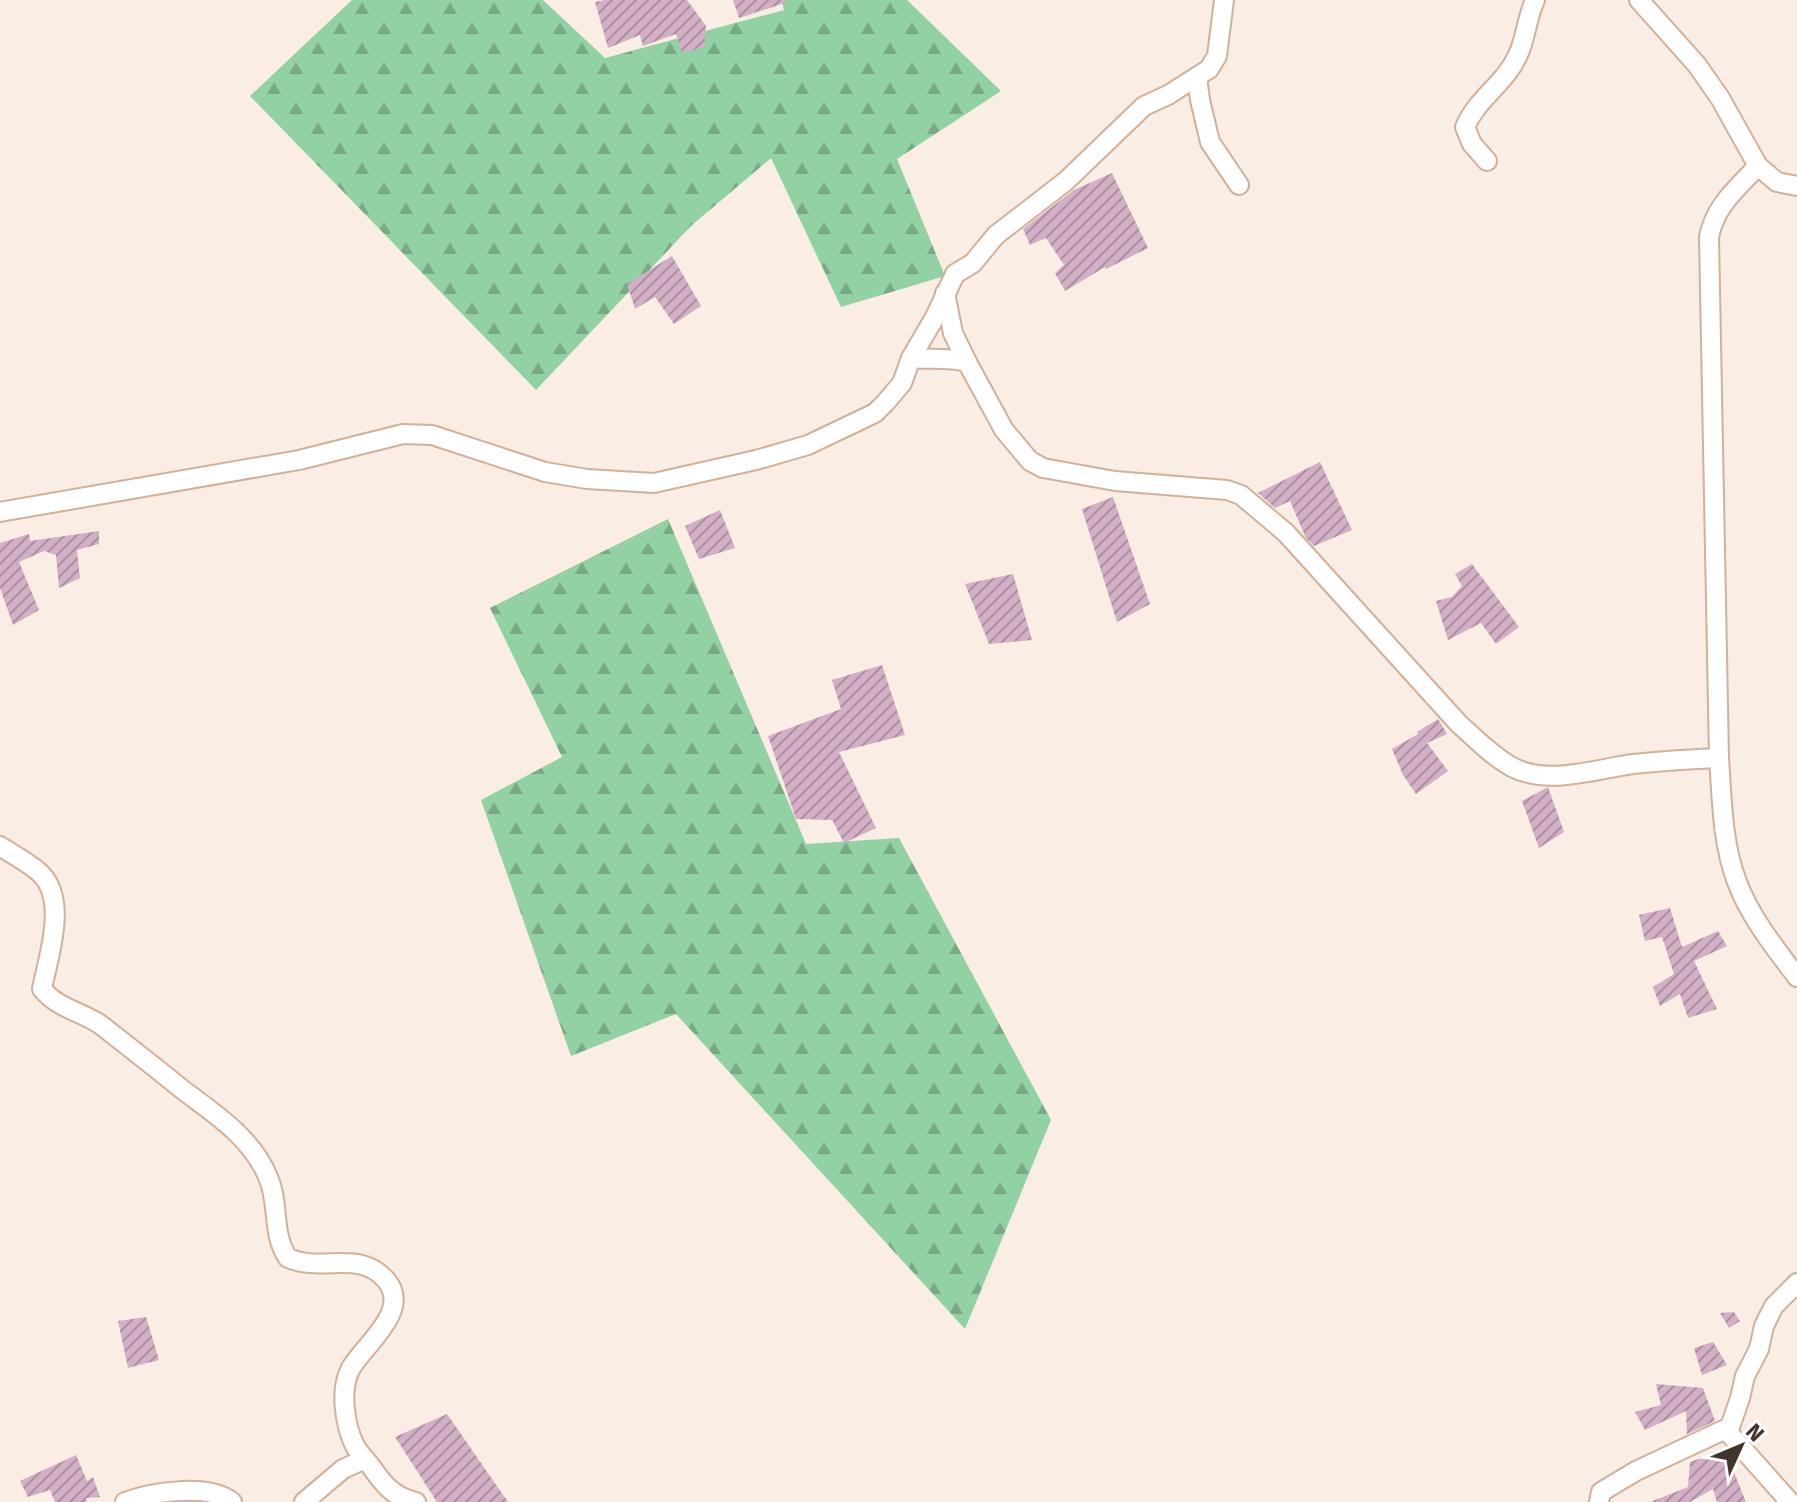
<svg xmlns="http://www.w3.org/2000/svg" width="1797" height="1502" font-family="'Fira Sans',sans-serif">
	<defs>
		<pattern id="forest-firs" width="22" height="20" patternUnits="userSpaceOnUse" patternTransform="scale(2)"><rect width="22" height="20" fill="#91d1a3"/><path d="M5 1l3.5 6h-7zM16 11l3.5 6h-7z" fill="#78aa85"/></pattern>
		<pattern id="building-hatch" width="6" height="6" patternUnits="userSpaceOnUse" patternTransform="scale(2)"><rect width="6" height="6" fill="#d2afc5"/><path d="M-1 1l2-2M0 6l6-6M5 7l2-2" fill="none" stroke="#ac8fa0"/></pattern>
	</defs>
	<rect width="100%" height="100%" fill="#faede3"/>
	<g fill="url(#forest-firs)">
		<polygon points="352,0 543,0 605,58 784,10 781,0 907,0 1001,91 897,159 945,276 841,307 771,158 692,225 536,390 250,96"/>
		<polygon points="668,519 806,844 899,838 1051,1120 965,1329 676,1014 571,1056 481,800 562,757 490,608"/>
	</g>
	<g fill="url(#building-hatch)">
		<polygon points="605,0 687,0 706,26 704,47 682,53 676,34 643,46 640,35 608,48 595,2"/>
		<polygon points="733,0 785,0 785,3 739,18"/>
		<polygon points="1112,173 1148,248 1106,269 1105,267 1065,291 1055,273 1064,265 1046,238 1030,245 1023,229 1074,190"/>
		<polygon points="672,256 701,306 674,324 655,297 635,309 627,284"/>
		<polygon points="1320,462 1352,530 1314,546 1306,538 1290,501 1275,508 1258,493"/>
		<polygon points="1113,497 1150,604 1117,622 1082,509"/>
		<polygon points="720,510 735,548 699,559 685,526"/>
		<polygon points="99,531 99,544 77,550 80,578 59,588 56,555 44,551 19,562 39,610 13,625 0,588 0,543 29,534 30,541"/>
		<polygon points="1472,564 1519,627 1496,644 1481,623 1448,640 1436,601 1452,597 1462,586 1455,574"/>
		<polygon points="1013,574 1032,640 989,644 965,584"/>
		<polygon points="882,665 905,735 839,752 876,828 844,843 832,820 796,819 768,736 841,709 832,680"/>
		<polygon points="1438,719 1447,734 1427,743 1448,771 1416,794 1403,775 1392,749 1418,734 1417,732"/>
		<polygon points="1548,787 1564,832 1539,848 1522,801"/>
		<polygon points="1670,908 1682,947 1718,931 1727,946 1694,961 1717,1009 1688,1018 1680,994 1660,1006 1653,987 1674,974 1662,937 1645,941 1639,915"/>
		<polygon points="1734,1312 1740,1321 1729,1328 1720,1313"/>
		<polygon points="146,1317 159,1360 128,1368 118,1321"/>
		<polygon points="1713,1342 1727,1365 1702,1375 1694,1348"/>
		<polygon points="1656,1384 1703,1388 1715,1421 1687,1434 1686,1411 1645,1430 1635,1412 1661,1405"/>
		<polygon points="447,1414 508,1502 437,1502 395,1437"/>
		<polygon points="1725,1450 1746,1502 1717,1502 1713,1489 1690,1502 1650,1502 1688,1487 1690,1462"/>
		<polygon points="76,1455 87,1481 93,1477 100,1497 86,1498 87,1502 55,1502 50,1490 28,1497 20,1481"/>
	</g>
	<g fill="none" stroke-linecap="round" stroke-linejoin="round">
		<defs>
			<g id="minor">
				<polyline points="1639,0 1697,65 1720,98 1758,166 1777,182 1797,186"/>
				<polyline points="1197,77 1200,100 1210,142 1239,185"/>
				<path d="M1487 161 1472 144 1465 127C1478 97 1505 84 1518 55 1526 38 1527 17 1535 0"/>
				<path d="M1758 166C1737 188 1715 206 1709 237L1719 758C1722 799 1722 843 1737 882 1750 917 1775 948 1797 977"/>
				<path d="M945 293 953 333 967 362 1004 430 1030 461 1043 468 1115 481 1227 490 1241 495 1286 533 1459 724C1476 739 1492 756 1512 767 1548 786 1596 769 1633 764 1662 761 1690 759 1719 758"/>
				<path d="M911 358C930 360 948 357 967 362"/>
				<polyline points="0,512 299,460 403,434 432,435 545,472 587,479 654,483 756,460 808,445 875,413 886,402 902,383 911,358 935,317 955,274 973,263 996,235 1066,181 1144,106 1168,95 1209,69 1217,56 1224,0"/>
				<path d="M0 846C13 855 30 863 41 874 68 901 48 958 42 989 58 1009 81 1011 101 1025 129 1047 156 1068 183 1090 215 1114 252 1138 268 1177 280 1204 271 1233 288 1258 323 1273 359 1249 386 1280 412 1310 365 1344 351 1368 339 1389 345 1426 355 1446 359 1453 365 1459 370 1465 383 1484 393 1497 416 1502"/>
				<polyline points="1726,1430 1790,1502"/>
				<path d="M125 1502C151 1492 209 1483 232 1502"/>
				<polyline points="304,1502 343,1469 365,1459"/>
				<polyline points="1599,1502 1601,1492 1636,1471 1730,1427 1740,1398 1745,1376 1759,1349 1764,1326 1774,1306 1797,1283"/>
			</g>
		</defs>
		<use href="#minor" stroke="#d1b19a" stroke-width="22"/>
		<use href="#minor" stroke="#fff" stroke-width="18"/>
	</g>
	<g transform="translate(1741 1446) rotate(46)" stroke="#ffffff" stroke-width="6" paint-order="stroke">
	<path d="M0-6L14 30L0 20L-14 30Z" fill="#41342b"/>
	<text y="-12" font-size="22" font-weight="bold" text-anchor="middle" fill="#41342b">N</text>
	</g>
</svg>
